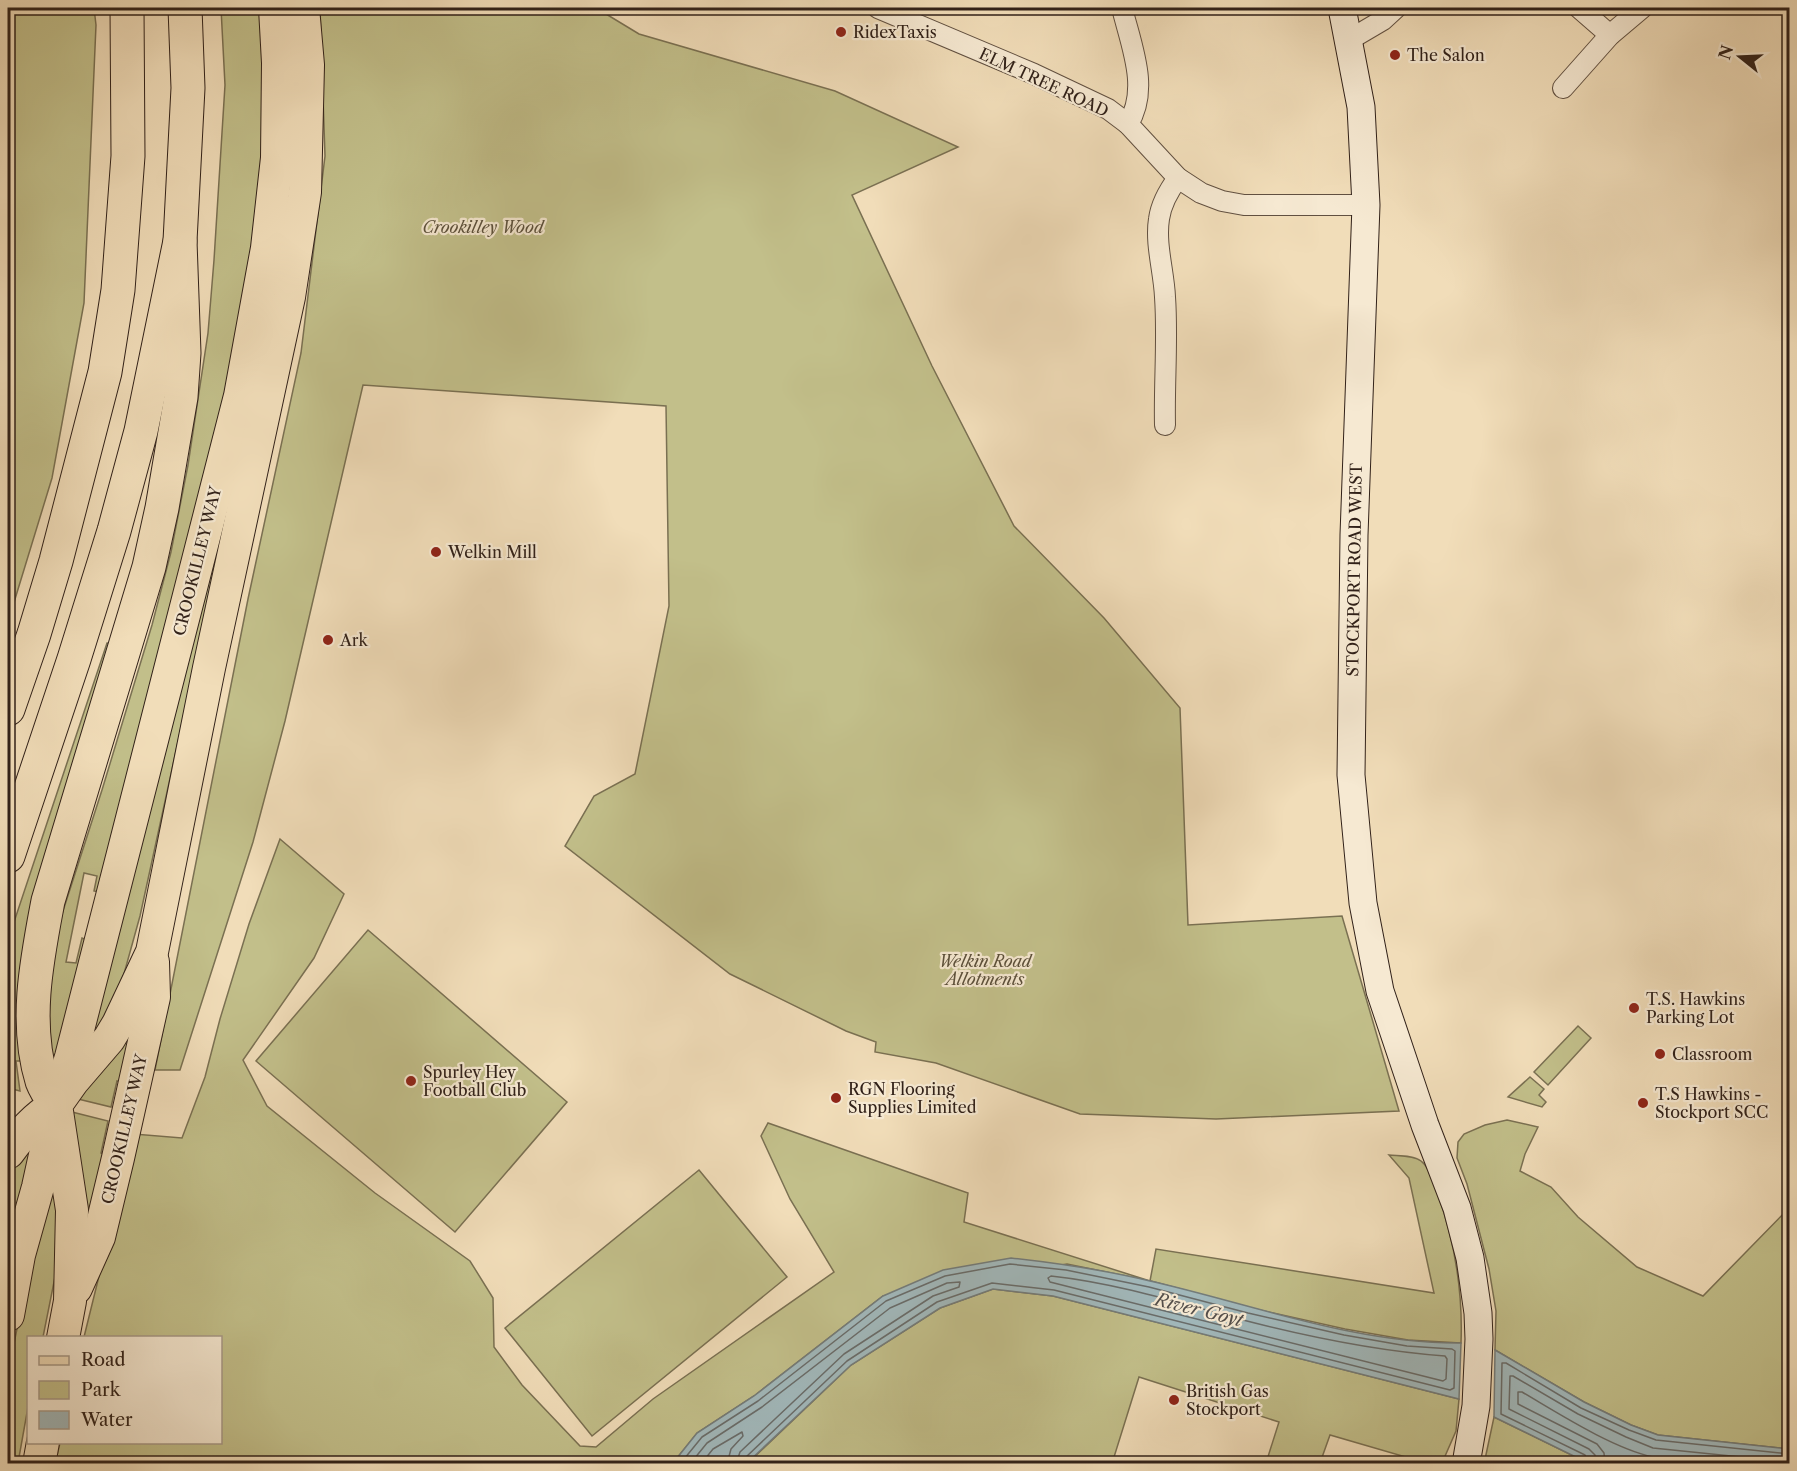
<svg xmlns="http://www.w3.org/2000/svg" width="1797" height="1471" font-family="'Libre Caslon Text',serif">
	<rect width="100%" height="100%" fill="#f1ddb9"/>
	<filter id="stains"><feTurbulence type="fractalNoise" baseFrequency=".00333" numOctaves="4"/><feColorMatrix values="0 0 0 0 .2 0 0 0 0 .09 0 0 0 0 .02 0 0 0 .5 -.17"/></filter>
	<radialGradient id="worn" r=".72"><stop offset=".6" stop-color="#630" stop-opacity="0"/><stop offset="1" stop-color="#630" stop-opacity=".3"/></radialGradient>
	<g fill="#c2bf8a" stroke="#7a7052" stroke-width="1.5">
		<polygon points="8,8 94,8 96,25 84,303 52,478 8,622"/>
		<polygon points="221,8 265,8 261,183 237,344 99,892 94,891 97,876 84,873 66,962 76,963 82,938 87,940 52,1078 47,1053 53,942 102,790 152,625 171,552 188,465 208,333 214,260 225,85"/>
		<polygon points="320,8 606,8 606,14 639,34 835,91 958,147 852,195 932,366 1014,526 1104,618 1180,708 1188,925 1342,916 1399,1111 1216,1119 1080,1114 936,1063 875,1052 876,1042 846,1031 730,974 565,846 594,796 635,774 669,606 666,406 363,385 285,721 253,842 180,1070 155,1070 248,599 301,353 325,156"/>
		<polygon points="295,95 289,202 279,278 140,916 122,981 100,1027 81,1051"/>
		<polygon points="107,643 112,644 24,1061 16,1061 20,1091 8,1088 8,940"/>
		<path d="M280 839 344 894 314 958 243 1060 267 1106 375 1193 470 1261 493 1298 494 1347 522 1385 580 1446 596 1447 653 1399 834 1272 790 1199 761 1136 768 1123 968 1193 964 1222 1150 1281 1156 1249 1434 1293 1409 1178 1389 1155C1399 1156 1413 1155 1421 1161 1429 1167 1432 1179 1436 1189 1454 1238 1463 1290 1461 1343L1408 1340 1345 1329 1251 1308 1151 1281 1067 1264 883 1296 754 1396 697 1433 673 1463 55 1464 60 1443 220 1442V1338L84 1337 134 1134 182 1138 205 1077 220 1019 249 924Z"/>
		<polygon points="368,930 567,1102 455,1232 256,1061"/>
		<polygon points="132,1022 122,1082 117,1081 111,1107 78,1099"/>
		<polygon points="1578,1026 1591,1038 1548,1085 1534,1072"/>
		<polygon points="1530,1077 1544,1089 1539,1095 1546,1102 1542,1107 1508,1097"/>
		<polygon points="72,1112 108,1121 101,1153 106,1155 87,1238"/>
		<polygon points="1507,1120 1538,1127 1525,1154 1520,1171 1551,1187 1578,1217 1637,1267 1703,1296 1789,1208 1789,1449 1658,1435 1631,1425 1584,1402 1495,1350 1496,1311 1489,1269 1467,1184 1457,1158 1458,1142 1464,1134 1485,1125"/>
		<polygon points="39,1128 8,1264 8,1178 14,1160"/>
		<polygon points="51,1166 59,1200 57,1267 43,1337 28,1338 28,1407 18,1463 8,1464 8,1372"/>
		<polygon points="699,1170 787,1277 592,1436 505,1328"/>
		<polygon points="993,1289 1053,1296 1459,1399 1456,1431 1442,1463 1423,1463 1423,1462 1330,1435 1320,1463 1266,1463 1279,1422 1139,1377 1114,1457 1118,1459 1117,1463 747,1464 851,1365 940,1308"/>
		<polygon points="1494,1417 1588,1463 1484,1464"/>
	</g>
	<g fill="#a1b8bb" stroke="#747c7a" stroke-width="1.5">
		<path d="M1011 1258C1057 1263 1104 1270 1150 1281 1252 1304 1355 1344 1461 1343L1459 1399 1053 1296 993 1289 940 1308 851 1365 747 1463H673L697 1433 754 1396 883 1296 943 1270Z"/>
		<polygon points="1495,1350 1584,1402 1631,1425 1658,1435 1789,1449 1789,1463 1588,1463 1494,1417"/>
	</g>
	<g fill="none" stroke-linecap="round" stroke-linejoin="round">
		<g stroke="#696c6a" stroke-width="1.5">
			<path d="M1051 1276C1116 1283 1180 1303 1243 1320 1309 1337 1377 1351 1445 1356L1447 1359 1446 1379 1443 1381 1050 1282 1048 1278Z"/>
			<polyline points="680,1464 702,1437 758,1401 886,1301 945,1276 1010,1264 1066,1270 1149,1287 1248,1313 1344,1335 1407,1346 1452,1349 1455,1351 1454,1388 1450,1390 1054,1290 992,1283 937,1302 847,1361 746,1457 744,1464"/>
			<polyline points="690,1464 707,1443 762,1407 890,1308 947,1283 960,1282 959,1287 933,1296 844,1354 740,1452 736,1464"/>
			<polyline points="701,1464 713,1449 742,1432 743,1436 731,1449 727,1464"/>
			<polyline points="1589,1464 1585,1455 1501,1414 1502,1363 1506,1363 1581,1408 1629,1430 1656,1440 1790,1454"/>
			<polyline points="1596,1464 1595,1455 1589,1449 1509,1409 1510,1376 1513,1376 1578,1414 1626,1437 1653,1448 1790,1462"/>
			<path d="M1605 1464 1604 1453 1597 1444 1518 1404V1392H1522C1558 1413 1612 1448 1653 1457 1674 1461 1696 1461 1717 1464"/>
		</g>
		<defs>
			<g id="minor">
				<polyline points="878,8 1034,74 1108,109 1128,124 1178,178 1201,193 1222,201 1244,205 1366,205"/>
				<path d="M1122 8C1131 45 1150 89 1128 124"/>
				<polyline points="1579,8 1610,35"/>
				<polyline points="1349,40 1383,20 1396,8"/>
				<polyline points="1563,88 1610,35 1642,8"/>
				<path d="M1165 425C1164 382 1168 339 1165 297 1164 272 1155 244 1159 219 1161 204 1169 190 1178 178"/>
			</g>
			<polyline id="secondary" points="1342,8 1361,107 1366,205 1354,535 1351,775 1363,903 1380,991 1425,1125 1457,1208 1470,1258 1478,1313 1479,1339 1476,1406 1466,1464"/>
			<g id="primary">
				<polyline points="76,1288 99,1237 118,1158 154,997 153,962"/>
				<polyline points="8,1315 19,1255 38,1187 56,1105 71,1057 240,396 267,248 277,158 278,63 275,8"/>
				<polyline points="63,1338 70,1301 72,1210 56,1105 73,1081 109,1039 118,1024 152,952 209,668 289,297 305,192 308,65 303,8"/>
				<polyline points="39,1464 43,1442"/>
			</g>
			<g id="motorway">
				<polyline points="8,709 34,634 56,561 105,372 118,290 128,156 127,8"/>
				<polyline points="8,856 74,659 114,531 141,431 180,241 188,88 185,8"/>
				<path d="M8 1152C22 1133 35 1118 56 1105 51 1098 45 1089 42 1081 24 1022 37 959 48 901L149 567 162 508 181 397 184 353 180 241"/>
			</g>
		</defs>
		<use href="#minor" stroke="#615041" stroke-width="22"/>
		<use href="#secondary" stroke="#312119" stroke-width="29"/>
		<use href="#primary" stroke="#312119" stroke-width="34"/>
		<use href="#motorway" stroke="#312119" stroke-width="35"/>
		<use href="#minor" stroke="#f6e9d2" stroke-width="20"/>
		<use href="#secondary" stroke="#f6e9d2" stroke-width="27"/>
		<use href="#primary" stroke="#f1ddb9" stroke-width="32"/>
		<use href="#motorway" stroke="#f1ddb9" stroke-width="33"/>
	</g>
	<g fill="#8f2418" stroke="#f6e9d2" stroke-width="2">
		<circle cx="841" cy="32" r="6"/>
		<circle cx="1395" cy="55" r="6"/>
		<circle cx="436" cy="552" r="6"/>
		<circle cx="328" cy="640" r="6"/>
		<circle cx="1634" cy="1008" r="6"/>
		<circle cx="1660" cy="1054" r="6"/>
		<circle cx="411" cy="1081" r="6"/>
		<circle cx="836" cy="1098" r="6"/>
		<circle cx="1643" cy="1103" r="6"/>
		<circle cx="1174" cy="1400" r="6"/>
	</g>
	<g text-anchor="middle" stroke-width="4.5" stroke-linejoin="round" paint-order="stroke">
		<g font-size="16" fill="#312119" stroke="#f6e9d2" text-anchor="start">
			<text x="853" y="38">RidexTaxis</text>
			<text x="1407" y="61">The Salon</text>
			<text x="448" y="558">Welkin Mill</text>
			<text x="340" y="646">Ark</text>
			<text x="1646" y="1005">T.S. Hawkins<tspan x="1646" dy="18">Parking Lot</tspan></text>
			<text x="1672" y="1060">Classroom</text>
			<text x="423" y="1078">Spurley Hey<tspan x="423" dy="18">Football Club</tspan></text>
			<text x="848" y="1095">RGN Flooring<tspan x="848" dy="18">Supplies Limited</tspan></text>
			<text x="1655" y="1100">T.S Hawkins -<tspan x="1655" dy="18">Stockport SCC</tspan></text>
			<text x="1186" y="1397">British Gas<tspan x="1186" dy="18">Stockport</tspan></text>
		</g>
		<g font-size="16" fill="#312119" stroke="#f6e9d2">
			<text transform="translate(1044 82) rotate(25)" y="6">ELM TREE ROAD</text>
			<text transform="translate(197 561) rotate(-76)" y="6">CROOKILLEY WAY</text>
			<text transform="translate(1354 570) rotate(-89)" y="6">STOCKPORT ROAD WEST</text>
			<text transform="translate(124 1129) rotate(-77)" y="6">CROOKILLEY WAY</text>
		</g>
		<g font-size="16" font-style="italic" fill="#5c503b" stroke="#f6e9d2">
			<text x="483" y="233">Crookilley Wood</text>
			<text x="985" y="967">Welkin Road<tspan x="985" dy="18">Allotments</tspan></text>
		</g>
		<g font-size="18" font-style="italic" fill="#534e4a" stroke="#f6e9d2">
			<text transform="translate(1199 1310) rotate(14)" y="6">River Goyt</text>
		</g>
	</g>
	<rect width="1797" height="1471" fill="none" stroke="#f1ddb9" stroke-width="30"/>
	<rect x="9" y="9" width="1779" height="1453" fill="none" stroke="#312119" stroke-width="3"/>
	<rect x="15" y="15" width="1767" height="1441" fill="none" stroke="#312119" stroke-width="1.5"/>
	<rect x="27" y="1336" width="195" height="108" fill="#f6e9d2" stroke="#a79988" stroke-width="1.5"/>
	<rect x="39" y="1356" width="30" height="9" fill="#f1ddb9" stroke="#a79988" stroke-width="1.5"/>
	<text x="81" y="1366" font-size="18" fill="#312119">Road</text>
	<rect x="39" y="1381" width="30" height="18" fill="#c2bf8a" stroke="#a79988" stroke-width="1.5"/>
	<text x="81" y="1396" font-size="18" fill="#312119">Park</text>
	<rect x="39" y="1411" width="30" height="18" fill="#a1b8bb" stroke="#a79988" stroke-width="1.5"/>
	<text x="81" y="1426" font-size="18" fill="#312119">Water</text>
	<g transform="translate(1740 57) rotate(288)" stroke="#f6e9d2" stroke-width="4.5" paint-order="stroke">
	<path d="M0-4.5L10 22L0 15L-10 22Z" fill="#312119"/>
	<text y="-9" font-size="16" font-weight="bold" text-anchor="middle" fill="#312119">N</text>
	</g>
	<rect width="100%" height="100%" filter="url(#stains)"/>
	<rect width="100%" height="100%" fill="url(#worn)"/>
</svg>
